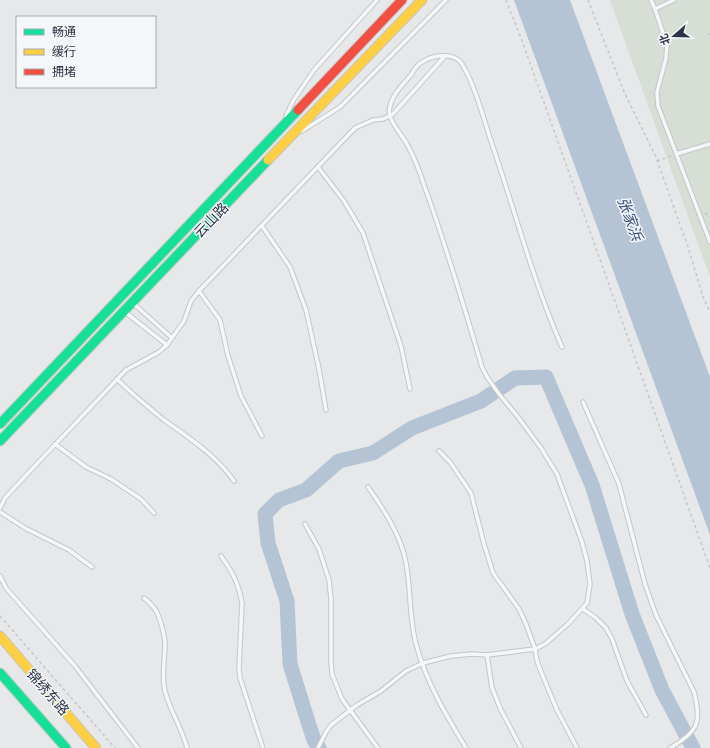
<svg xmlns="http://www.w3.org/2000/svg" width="710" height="748" font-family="'PT Sans','Noto Sans SC',sans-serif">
	<rect width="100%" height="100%" fill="#e6e8ea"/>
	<polygon fill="#d6ded6" points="610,0 710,0 710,277"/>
	<polygon fill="#b4c4d5" points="514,0 570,0 710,377 710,535"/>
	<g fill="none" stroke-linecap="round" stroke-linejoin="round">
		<polyline stroke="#b4c4d5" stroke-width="15" points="319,748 314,740 309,725 290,664 287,601 268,543 265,514 279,500 306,490 339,461 373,453 412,428 481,401 515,378 546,377 592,485 632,614 662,690 693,748"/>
		<defs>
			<g id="lane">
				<polyline points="651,0 655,9 667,45 666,58 657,92 658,106 710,242"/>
				<polyline points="655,9 674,0"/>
				<polyline points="286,116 293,101 314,70 377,0"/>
				<polyline points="302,131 340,107 446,0"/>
				<polyline points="676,154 710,144"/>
				<polyline points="318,167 344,201 363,233 401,346 410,389"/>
				<polyline points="262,226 290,267 306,310 319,369 326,410"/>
				<polyline points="199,291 220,320 228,356 241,396 262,436"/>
				<polyline points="134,304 172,338"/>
				<polyline points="125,312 167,345"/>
				<path d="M117 379C132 394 148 407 164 420 189 438 216 455 234 481"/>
				<path d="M583 402 619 484 645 584 656 615 694 692C702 723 698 732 670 748"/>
				<polyline points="55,444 86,467 111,479 141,499 154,513"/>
				<polyline points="439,451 450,462 471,493 484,544 493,573 519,609 526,624 535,649 537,661 542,674 557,710 577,748"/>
				<path d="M368 487C384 510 401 535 406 563 411 589 409 618 416 644 426 682 446 715 466 748"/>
				<polyline points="0,508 5,498 30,471 126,370 159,352 167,345 184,321 191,301 199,291 355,128 373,120 383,119 393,114 445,56"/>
				<polyline points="0,512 25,528 69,550 92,567"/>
				<polyline points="305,524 319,549 329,580 331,599 331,662 332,674 342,699 378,748"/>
				<path d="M221 556C233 573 238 582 242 603L239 668 240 678 263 748"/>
				<polyline points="0,576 6,588 75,666 138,748"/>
				<path d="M144 598C148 601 152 605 155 609 160 617 165 636 165 644 165 660 161 675 165 691 170 711 182 728 187 748"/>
				<polyline points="583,609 596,618 606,628 612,639 627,681 646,715"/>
				<polyline points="487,655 492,688 501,710 521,748"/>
				<path d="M318 748 326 732 331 725 357 705 381 691 406 671 423 663 451 656 472 654 487 655 535 649 545 644 568 624 587 603 590 584 587 561 582 542 557 474 541 448 518 417 499 394 487 377 482 367C464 306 446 245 424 185 420 172 414 157 407 144 402 135 393 126 390 116 386 101 402 85 411 75 413 71 416 67 419 64 431 55 454 51 462 64 475 85 484 120 492 144 515 211 533 281 562 347"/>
			</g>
			<g id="fast">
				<polyline points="0,424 298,110"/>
				<polyline points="0,441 268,160"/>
				<polyline points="0,673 66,748"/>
			</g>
			<g id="slow">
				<polyline points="268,160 422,0"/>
				<polyline points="0,636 96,748"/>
			</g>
			<polyline id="jam" points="298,110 402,0"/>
		</defs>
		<use href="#lane" stroke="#c4c6c8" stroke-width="5.5"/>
		<use href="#fast" stroke="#c4c6c8" stroke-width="11"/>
		<use href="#slow" stroke="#c4c6c8" stroke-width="11"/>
		<use href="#jam" stroke="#c4c6c8" stroke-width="11"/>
		<g stroke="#c5c6ca" stroke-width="1.5" stroke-dasharray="3 3" stroke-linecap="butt">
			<polyline points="506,0 521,38 710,568"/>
			<polyline points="588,0 625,94 656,157 688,247 703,297 710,312"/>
			<polyline points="708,34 710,34"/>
			<polyline points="657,161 671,156"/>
			<polyline points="705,213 710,217"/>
			<polyline points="0,616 115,748"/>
		</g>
		<use href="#lane" stroke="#f5f6f7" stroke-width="3.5"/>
		<use href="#fast" stroke="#16e098" stroke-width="9"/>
		<use href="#slow" stroke="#ffcf43" stroke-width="9"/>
		<use href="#jam" stroke="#f24e42" stroke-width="9"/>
	</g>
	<g text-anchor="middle" stroke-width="3" stroke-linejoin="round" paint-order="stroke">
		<g font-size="14" fill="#2b3445" stroke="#f4f6f9">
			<text transform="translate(211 220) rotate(-46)" y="5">云山路</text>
			<text transform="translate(48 692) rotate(49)" y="5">锦绣东路</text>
		</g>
		<g font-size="15" font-style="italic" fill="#34527a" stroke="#f4f6f9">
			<text transform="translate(630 219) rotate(70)" y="5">张家浜</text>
		</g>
	</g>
	<rect x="16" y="16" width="140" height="72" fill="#f4f6f9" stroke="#a4a8b1"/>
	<rect x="24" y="29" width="20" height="6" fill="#16e098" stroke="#a4a8b1"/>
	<text x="52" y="36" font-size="12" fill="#2b3445">畅通</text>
	<rect x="24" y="49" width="20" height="6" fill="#ffcf43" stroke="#a4a8b1"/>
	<text x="52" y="56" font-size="12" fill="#2b3445">缓行</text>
	<rect x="24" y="69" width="20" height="6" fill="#f24e42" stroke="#a4a8b1"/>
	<text x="52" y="76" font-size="12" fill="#2b3445">拥堵</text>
	<g transform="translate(674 36) rotate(250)" stroke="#f4f6f9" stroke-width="3" paint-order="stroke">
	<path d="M0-3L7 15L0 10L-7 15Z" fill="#2b3445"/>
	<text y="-6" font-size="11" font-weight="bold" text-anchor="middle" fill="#2b3445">北</text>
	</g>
</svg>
